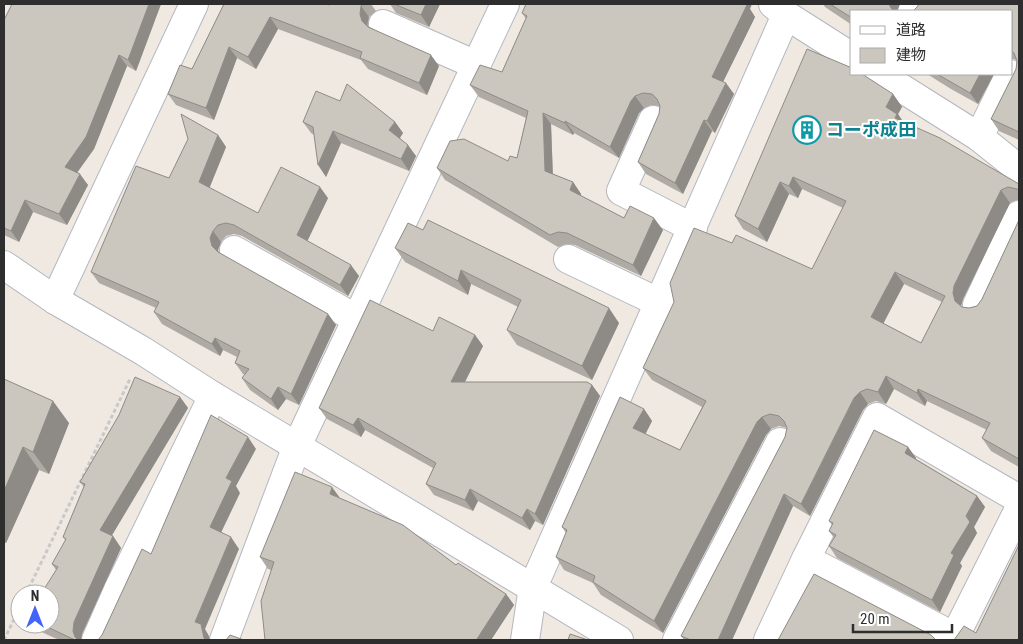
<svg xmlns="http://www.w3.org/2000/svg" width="1023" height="644" font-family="'Roboto Condensed','Noto Sans JP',sans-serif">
	<rect width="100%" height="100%" fill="#efe9e1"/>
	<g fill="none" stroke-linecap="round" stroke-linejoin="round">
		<defs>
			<g id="minor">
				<polyline points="773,4 786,15 852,57"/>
				<polyline points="912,11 916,4"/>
				<polyline points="383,24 476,65"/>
				<polyline points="879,74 979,137 1019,169"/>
				<polyline points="653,120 621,191 693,228"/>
				<polyline points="979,137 1010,74"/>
				<polyline points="234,250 357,319"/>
				<polyline points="568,259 660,303"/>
				<polyline points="4,265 55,300 143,351 213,396 619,640"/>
				<polyline points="55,300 194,4"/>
				<polyline points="977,305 1019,215"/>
				<polyline points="806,559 955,637"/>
				<polyline points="96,640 118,590 213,396"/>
				<polyline points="224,640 297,446 505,4"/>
				<polyline points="525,640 533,587 786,15"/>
				<polyline points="677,640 780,442"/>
				<polyline points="768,640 806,559 877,417 1019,499"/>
				<polyline points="953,640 1019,509"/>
			</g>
		</defs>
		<use href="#minor" stroke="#b4b7c1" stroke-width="30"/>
		<g stroke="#c9c9c9" stroke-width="3" stroke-dasharray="4 2.5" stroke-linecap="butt">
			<polyline points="26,594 130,379"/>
			<polyline points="4,640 20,607"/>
		</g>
		<use href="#minor" stroke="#fff" stroke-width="28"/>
	</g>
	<g fill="#afaba4" fill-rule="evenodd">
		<polygon points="12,4 161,4 136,71 127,66 94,149 77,173 88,185 67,225 33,212 19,242 4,235 4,20"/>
		<polygon points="224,4 329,5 329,4 371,4 376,11 369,17 368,26 439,66 427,95 368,69 361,60 278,29 256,69 237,58 214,120 176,105 168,94 192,69"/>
		<polygon points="390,4 440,4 429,27 396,13"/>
		<polygon points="823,4 900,4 897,11 852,11 852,25 825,7"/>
		<polygon points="1019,4 1019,140 999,131 991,119 1016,69 1017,60 1012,59 1012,11"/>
		<polygon points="750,9 755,17 723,82 734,94 715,133 712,131 683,194 646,174 638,162 659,114 660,106 651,105 644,108 639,113 619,158 574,133 573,135 551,124 553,174 573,182 581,194 580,196 624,218 663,230 641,276 575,245 566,244 558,247 445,180 437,168 508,161 517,158 526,118 479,97 470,85 502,72 526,19 522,13"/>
		<polygon points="927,74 994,74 978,104 951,89"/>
		<path d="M893 94 902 107 898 114 902 121 1019 184V200H1017L1010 203 963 299 961 306 962 307 969 308 977 306 982 299 1019 220V467L991 451 982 438 987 430 927 401 925 406 894 389 886 404 876 401 868 404 863 410 810 516 793 506 732 640H684L681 636 785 437 787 428 779 426 771 429 766 435 663 633 601 595 593 583 564 570 556 557 566 533 562 527 644 409 652 421 645 434 680 450 702 407 652 380 643 368 732 243 812 269 843 208 802 189 798 198 789 194 767 242 743 229 735 216ZM904 284 942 302 921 343 883 323Z"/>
		<polygon points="340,101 395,122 403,133 400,138 416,156 409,171 341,143 326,177 314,135 311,133 303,122"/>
		<polygon points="218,135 226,147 209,188 258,213 328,198 307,241 359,276 348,296 242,236 234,234 226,236 221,242 218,250 219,253 328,314 336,325 299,405 286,399 278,410 250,390 242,378 245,375 243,374 235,363 237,357 223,350 220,356 162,324 154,312 156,308 99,283 91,272 169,178"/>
		<polygon points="395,248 619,323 592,380 517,345 507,330 518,307 471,284 468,295 405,262"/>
		<polygon points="433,331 475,335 483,346 464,382 592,385 600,396 543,525 535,521 530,530 478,501 473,511 434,495 426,484 433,468 365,430 361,437 327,419 319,408"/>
		<polygon points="4,379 69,423 49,474 39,470 6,543 4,542"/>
		<polygon points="180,397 188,408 111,536 113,536 121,548 82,634 81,640 59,640 35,629 31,624 50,624 56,570 52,564 66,541 63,537 84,487 80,482"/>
		<polygon points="908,447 916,458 916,459 977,496 985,507 974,527 977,533 960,563 962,566 940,612 837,558 829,546 834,538 829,531 832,525 829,521"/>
		<polygon points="340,498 506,594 514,605 491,640 265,640 271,570 268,569 260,557"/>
	</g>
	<g fill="#8e8b86">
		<polygon points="149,4 161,4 136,71 128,60"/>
		<polygon points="426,4 440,4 429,27 421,15"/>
		<polygon points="741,4 752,4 750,9 755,17 720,88 712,77"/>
		<polygon points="889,4 900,4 897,11 893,11 891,8"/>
		<polygon points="361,6 369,17 367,25 370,33 362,21 360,14"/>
		<polygon points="270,17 278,29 256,69 248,57"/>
		<polygon points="229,47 237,58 214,120 206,108"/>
		<polygon points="119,55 127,66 94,149 73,178 65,167"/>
		<polygon points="431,55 439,66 427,95 419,83"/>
		<polygon points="980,74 994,74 978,104 970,93"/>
		<polygon points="726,83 734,94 715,133 707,121"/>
		<polygon points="893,94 902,107 898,114 906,126 896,118 886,107"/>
		<polygon points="635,96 644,108 639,113 619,158 610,147 631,101"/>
		<polygon points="543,113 551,124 553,183 545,171"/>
		<polygon points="704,120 712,131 683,194 675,183"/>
		<polygon points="565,121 574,133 573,135 565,123"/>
		<polygon points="395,122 403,133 397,142 389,130"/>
		<polygon points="333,131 341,143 326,177 318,165"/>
		<polygon points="218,135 226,147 207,194 199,182"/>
		<polygon points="408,145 416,156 409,171 401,159"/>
		<polygon points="80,174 88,185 67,225 59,214"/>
		<polygon points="793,177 802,189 798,198 789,186"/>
		<polygon points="573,182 581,194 578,202 570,190"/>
		<polygon points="780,182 789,194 767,242 758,229"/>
		<polygon points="320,187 328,198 305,246 297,235"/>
		<polygon points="1001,190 1010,203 963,299 961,306 955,301 953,293 954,286"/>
		<polygon points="25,200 33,212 19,242 11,231"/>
		<polygon points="654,218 663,230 641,276 633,265"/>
		<polygon points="213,231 221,242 218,250 220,258 212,246 210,238"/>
		<polygon points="351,265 359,276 348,296 340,285"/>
		<polygon points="461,270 471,284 468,295 458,281"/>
		<polygon points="895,272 904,284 880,330 871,317"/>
		<polygon points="609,308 619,323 592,380 582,366"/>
		<polygon points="328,314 336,325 299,405 291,394"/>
		<polygon points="475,335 483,346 459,394 451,382"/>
		<polygon points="215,338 223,350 220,356 212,344"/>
		<polygon points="886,376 894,389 886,404 878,392"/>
		<polygon points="592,385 600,396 543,525 535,514"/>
		<polygon points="278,387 286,399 278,410 271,399"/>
		<polygon points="918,389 927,401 925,406 917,393"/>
		<polygon points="860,392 868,404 863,410 810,516 801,504 854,398"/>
		<polygon points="180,397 188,408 108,542 100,530"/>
		<polygon points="53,401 69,423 49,474 33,452"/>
		<polygon points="644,409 652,421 642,441 633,428"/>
		<polygon points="762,417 771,429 766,435 663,633 654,621 757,422"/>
		<polygon points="358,418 365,430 361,437 353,425"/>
		<polygon points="248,437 256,449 236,486 240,493 218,539 210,527 226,478"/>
		<polygon points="23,447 39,470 6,543 4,540 4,491"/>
		<polygon points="908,447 916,458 913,464 905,453"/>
		<polygon points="332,487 340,498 330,494"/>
		<polygon points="470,489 478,501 473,511 465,500"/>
		<polygon points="784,494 793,506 732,640 718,640"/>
		<polygon points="977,496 985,507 974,527 977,533 960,563 962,566 940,612 932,600 966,516"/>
		<polygon points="527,509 535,521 530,530 522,518"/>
		<polygon points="113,536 121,548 82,634 81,640 77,640 73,631 74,622"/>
		<polygon points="231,537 239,549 205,629 209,636 210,640 205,640 195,622"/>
		<polygon points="506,594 514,605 491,640 478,640 477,639"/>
	</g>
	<g fill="#cbc7bf" stroke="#8e8b86" fill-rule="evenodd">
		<polygon points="12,4 149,4 128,60 119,55 86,137 65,167 80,174 59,214 25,200 11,231 4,228 4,20"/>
		<polygon points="224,4 326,4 329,5 329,4 363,4 361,6 360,14 362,21 368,27 431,55 419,83 360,58 362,52 270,17 248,57 229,47 206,108 168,94 180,65 192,69"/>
		<polygon points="394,4 426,4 421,15"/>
		<polygon points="526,4 744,4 747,5 712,77 726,83 707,121 704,120 675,183 638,162 659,114 660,106 657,99 652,94 643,93 635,96 631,101 610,147 565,121 565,123 543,113 545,171 573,182 570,190 624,218 630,206 654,218 633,265 567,233 558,232 550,235 437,168 450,141 464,139 508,161 510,156 517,158 528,111 470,85 480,65 502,72 527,16 522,13"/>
		<polygon points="830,4 889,4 891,8 894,11 852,11 852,18"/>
		<polygon points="919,4 1019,4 1019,132 991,119 1016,69 1017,61 1014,53 1012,51 1012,11 913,11 917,7"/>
		<path d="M807 49 852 68V74H862L893 94 886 107 897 114 895 118 940 138 1019 184V190L1017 189 1008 187 1001 190 954 286 953 293 955 301 962 307 969 308 977 306 982 299 1019 220V459L982 438 990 423 918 389 917 393 886 376 878 392 867 389 860 392 854 398 801 504 784 494 718 640H691L681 636 785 437 787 428 784 421 779 416 770 414 762 417 757 422 654 621 593 582 595 576 556 557 567 530 562 527 620 397 644 409 633 428 680 450 706 401 643 368 674 302 670 283 694 228 732 243 736 235 812 269 846 201 793 177 789 186 780 182 758 229 735 216ZM895 272 945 296 921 343 871 317Z"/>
		<polygon points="937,74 980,74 970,93"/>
		<polygon points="347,84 395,122 389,130 408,145 401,159 333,131 318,165 313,127 303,122 316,91 340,101"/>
		<polygon points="181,114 218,135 199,182 258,213 281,167 320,187 297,235 351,265 340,285 234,225 226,223 218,225 213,231 210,238 212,246 218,252 328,314 291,394 278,387 271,399 242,378 249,369 235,363 240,351 215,338 212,344 154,312 159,302 91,272 136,166 169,178 188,139"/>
		<polygon points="428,220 609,308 582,366 507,330 521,300 461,270 458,281 395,248 408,223 423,230"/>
		<polygon points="370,300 433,331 439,317 475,335 451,382 587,382 592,385 535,514 527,509 522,518 470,489 465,500 426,484 436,463 358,418 353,425 319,408"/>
		<polygon points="135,377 180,397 100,530 113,536 74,622 73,631 75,637 78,640 75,640 41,624 50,624 50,594 41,594 58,567 52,564 66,539 63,537 85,484 80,482 119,415"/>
		<polygon points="4,379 53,401 33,452 23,447 4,491"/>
		<polygon points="211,415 248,437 226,478 232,481 210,527 231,537 195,622 201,624 204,638 206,640 98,640 102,635 142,549 151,554"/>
		<polygon points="874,430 908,447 905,453 977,496 966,516 970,522 951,553 954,555 932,600 829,546 836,535 829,531 833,523 829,521"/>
		<polygon points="295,472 332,487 330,494 403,525 456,565 458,563 506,594 477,639 483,640 265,640 261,601 274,562 260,557"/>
		<polygon points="1019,545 1019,640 954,640 964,626 976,633"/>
		<polygon points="814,574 931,635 936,640 778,640"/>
		<polygon points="570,634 588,640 568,640"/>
		<polygon points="230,635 244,640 226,640"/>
	</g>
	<defs>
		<symbol id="building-ring" viewBox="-11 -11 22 22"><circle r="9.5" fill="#fff" stroke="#0f9aa8" stroke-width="1.5"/><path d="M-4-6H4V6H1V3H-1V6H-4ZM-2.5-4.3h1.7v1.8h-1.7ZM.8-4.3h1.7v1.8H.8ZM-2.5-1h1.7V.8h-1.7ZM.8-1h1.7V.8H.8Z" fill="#0f9aa8"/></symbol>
	</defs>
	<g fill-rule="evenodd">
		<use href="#building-ring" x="791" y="114" width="32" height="32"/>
	</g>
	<g text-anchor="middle" stroke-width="4" stroke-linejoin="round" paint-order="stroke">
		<g font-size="18" font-weight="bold" fill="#0d838f" stroke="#fff" text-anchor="start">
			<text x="826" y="136">コーポ成田</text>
		</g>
	</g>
	<rect width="1023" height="644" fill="none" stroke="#2e2e2e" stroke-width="10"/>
	<rect x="850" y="10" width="162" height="65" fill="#ffffff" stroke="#ababab"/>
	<rect x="860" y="26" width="25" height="8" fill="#ffffff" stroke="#ababab"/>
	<text x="896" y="35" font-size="15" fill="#2e2e2e">道路</text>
	<rect x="860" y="48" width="25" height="15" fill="#cbc7bf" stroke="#ababab"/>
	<text x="896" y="60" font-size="15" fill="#2e2e2e">建物</text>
	<g transform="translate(35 609)"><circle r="24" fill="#ffffff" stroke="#ababab"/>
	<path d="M0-4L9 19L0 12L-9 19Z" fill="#4264fb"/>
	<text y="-8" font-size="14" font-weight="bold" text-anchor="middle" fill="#2e2e2e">N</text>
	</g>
	<path d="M853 624v8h99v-8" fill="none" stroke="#2e2e2e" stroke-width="2.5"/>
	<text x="860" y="624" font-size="15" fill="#2e2e2e" stroke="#ffffff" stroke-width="4" paint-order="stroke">20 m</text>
</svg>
